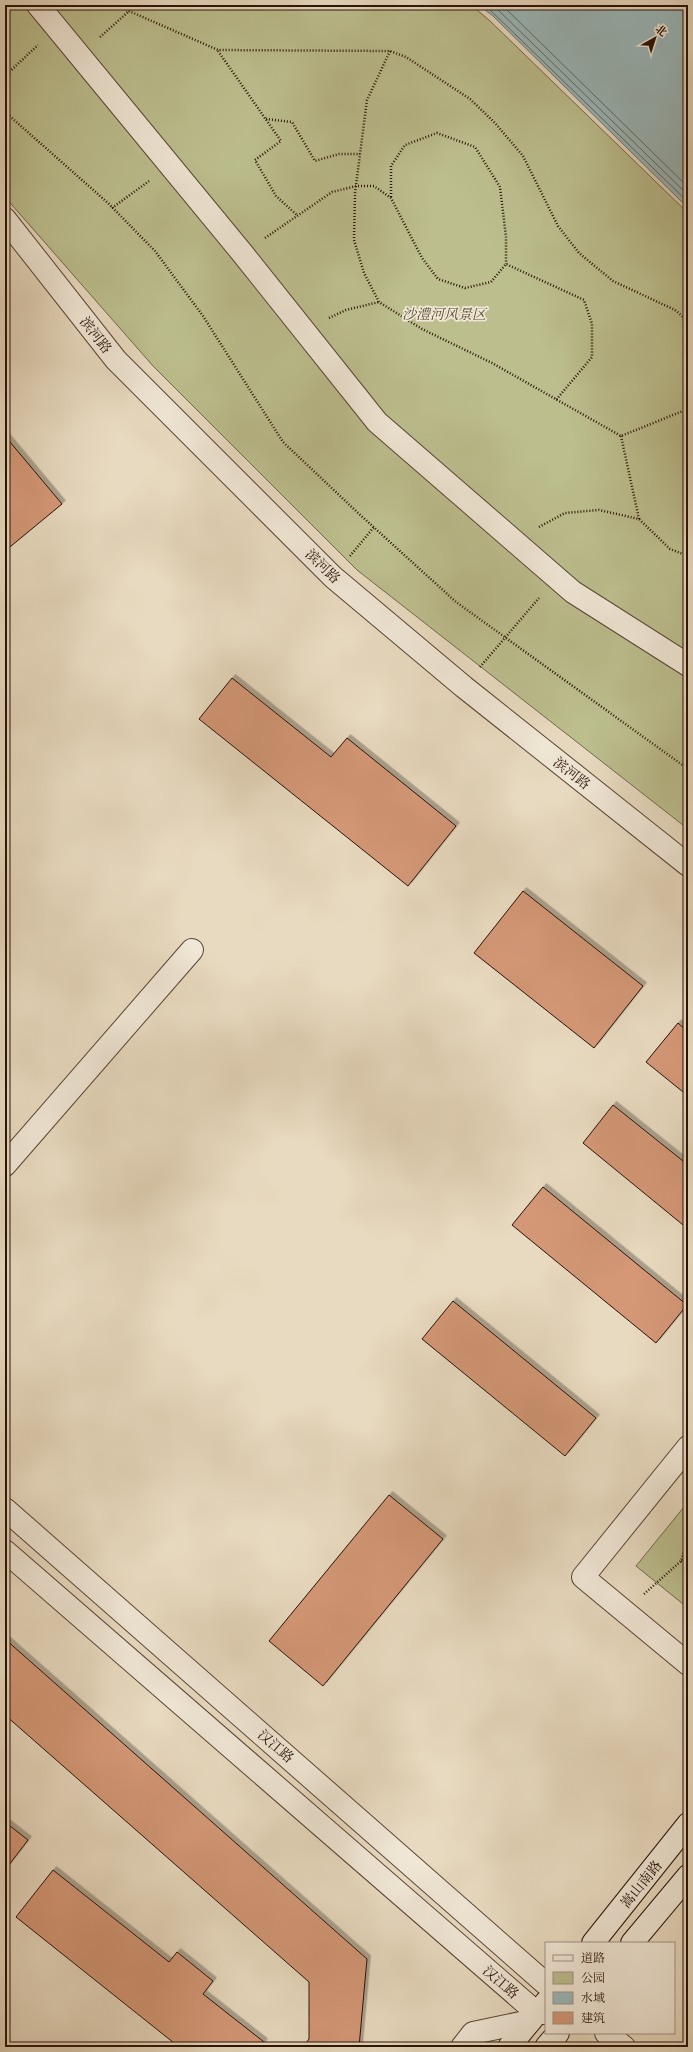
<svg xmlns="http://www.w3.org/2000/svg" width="693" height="2052" font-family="Cardo,'Noto Serif SC',serif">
	<defs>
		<filter id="shadow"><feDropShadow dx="3.5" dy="-3.5" stdDeviation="0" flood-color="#0004"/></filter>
	</defs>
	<rect width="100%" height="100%" fill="#e8dac0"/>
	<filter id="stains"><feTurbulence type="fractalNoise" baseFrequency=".005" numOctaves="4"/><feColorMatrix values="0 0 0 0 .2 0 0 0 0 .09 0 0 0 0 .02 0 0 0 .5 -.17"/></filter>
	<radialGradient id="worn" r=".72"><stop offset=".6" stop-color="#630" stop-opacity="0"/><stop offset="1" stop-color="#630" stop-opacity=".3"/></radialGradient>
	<g fill="#bcbe8e" stroke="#72684a">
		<polygon points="5,5 471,5 489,20 688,213 688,829 357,570 153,366 5,197"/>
		<polygon points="688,1502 688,1608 636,1566"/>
	</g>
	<polygon fill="#9ab8bb" stroke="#6d7673" points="479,5 688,5 688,208 493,16"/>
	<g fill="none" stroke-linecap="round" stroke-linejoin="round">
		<g stroke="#626561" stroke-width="1">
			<polyline points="485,5 688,202"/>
			<polyline points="493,5 688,195"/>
			<polyline points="502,5 688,187"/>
		</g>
	</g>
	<g fill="#d49877" stroke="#291207" filter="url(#shadow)">
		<polygon points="5,436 62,504 5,551"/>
		<polygon points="232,678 331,757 347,738 456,826 408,886 199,719"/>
		<polygon points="523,891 643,986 594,1048 474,953"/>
		<polygon points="678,1023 688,1032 688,1096 646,1062"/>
		<polygon points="613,1105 688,1165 688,1229 583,1143"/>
		<polygon points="543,1187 687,1305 656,1343 512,1225"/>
		<polygon points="453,1301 596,1418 565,1456 422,1339"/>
		<polygon points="389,1495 443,1539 323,1686 269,1641"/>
		<polygon points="5,1639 367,1959 359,2047 303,2047 309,2039 309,1982 5,1715"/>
		<polygon points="5,1822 28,1840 5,1870"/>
		<polygon points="53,1870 169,1962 177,1952 213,1981 203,1994 264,2042 261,2047 179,2047 16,1917"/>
	</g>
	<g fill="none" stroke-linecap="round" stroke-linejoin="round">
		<defs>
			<g id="minor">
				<polyline points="38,5 243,254 377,422 573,592 688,665"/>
				<polyline points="5,1165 192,950"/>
				<polyline points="688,1447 583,1577 688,1664"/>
				<polyline points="462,2047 473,2033 530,2021"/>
			</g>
			<g id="tertiary">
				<polyline points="5,219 116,360 333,577 464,687 688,865"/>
				<polyline points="5,1509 546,1984"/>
				<polyline points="5,1551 537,2013 546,2013"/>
				<polyline points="606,2033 624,2047"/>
			</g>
			<g id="secondary">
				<polyline points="593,1943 688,1824"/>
				<polyline points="632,1943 688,1876"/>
				<polyline points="509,2047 546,2002"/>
				<polyline points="546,2047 558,2033"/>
			</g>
		</defs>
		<use href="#minor" stroke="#594435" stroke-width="24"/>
		<use href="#tertiary" stroke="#594435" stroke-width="24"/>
		<use href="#secondary" stroke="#291207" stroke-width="24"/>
		<g stroke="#291207" stroke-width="2.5" stroke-dasharray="1 2" stroke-linecap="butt">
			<polyline points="122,5 129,11 218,50 390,51 406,57 470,99 495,123 523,156 558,226 579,253 613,281 675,310 688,321"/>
			<polyline points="100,37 129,11"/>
			<polyline points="218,51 281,141 255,160 276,196 297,215"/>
			<polyline points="390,51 367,100 355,193 354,240 364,273 379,302 422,329 492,363 621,436 688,409"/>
			<polyline points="5,76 38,45"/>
			<polyline points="5,112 108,203 155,251 203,316 283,442 357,512 456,602 688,769"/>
			<polyline points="266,119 292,122 315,161 339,154 360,154"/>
			<polyline points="391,197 391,166 405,145 437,133 475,147 500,187 506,237 506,264"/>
			<polyline points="112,208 149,181"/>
			<polyline points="265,238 332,192 356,186 374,186 391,198 422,258 438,279 465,288 491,282 506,264 584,300 592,324 592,357 556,400"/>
			<polyline points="329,318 346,310 379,302"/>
			<polyline points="621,436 639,519"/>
			<polyline points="539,527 565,513 599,510 639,519 670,549 688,556"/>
			<polyline points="350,556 374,527"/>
			<polyline points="480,667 539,598"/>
			<polyline points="681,1561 688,1564"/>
			<polyline points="644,1594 681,1561 688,1537"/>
		</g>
		<use href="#minor" stroke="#f0e7d6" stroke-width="22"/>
		<use href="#tertiary" stroke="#f0e7d6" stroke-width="22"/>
		<use href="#secondary" stroke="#f0e7d6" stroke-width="22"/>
	</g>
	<g text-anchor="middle" stroke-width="3.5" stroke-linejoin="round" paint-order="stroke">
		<g font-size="14" font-style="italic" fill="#5c4e36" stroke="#f0e7d6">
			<text x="444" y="319">沙澧河风景区</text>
		</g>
		<g font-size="14" fill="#291207" stroke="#f0e7d6">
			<text transform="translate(96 335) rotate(52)" y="5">滨河路</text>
			<text transform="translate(323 566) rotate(44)" y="5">滨河路</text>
			<text transform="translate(572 773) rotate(38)" y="5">滨河路</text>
			<text transform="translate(276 1746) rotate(41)" y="5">汉江路</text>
			<text transform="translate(641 1884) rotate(-51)" y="5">嵩山南路</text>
			<text transform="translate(501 1982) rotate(41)" y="5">汉江路</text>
		</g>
	</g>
	<rect width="693" height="2052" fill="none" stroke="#e8dac0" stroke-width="20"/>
	<rect x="6" y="6" width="681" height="2040" fill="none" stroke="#291207" stroke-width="2"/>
	<rect x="10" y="10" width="673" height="2032" fill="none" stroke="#291207"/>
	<rect x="545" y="1942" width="130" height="92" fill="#f0e7d6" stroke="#a09283"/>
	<rect x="553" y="1955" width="20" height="6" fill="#f0e7d6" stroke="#a09283"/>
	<text x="581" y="1962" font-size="12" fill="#291207">道路</text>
	<rect x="553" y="1972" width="20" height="12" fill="#bcbe8e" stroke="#a09283"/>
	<text x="581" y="1982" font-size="12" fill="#291207">公园</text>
	<rect x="553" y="1992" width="20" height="12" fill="#9ab8bb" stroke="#a09283"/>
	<text x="581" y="2002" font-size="12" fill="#291207">水域</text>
	<rect x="553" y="2012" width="20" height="12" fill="#d49877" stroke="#a09283"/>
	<text x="581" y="2022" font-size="12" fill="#291207">建筑</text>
	<g transform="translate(655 38) rotate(39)" stroke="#f0e7d6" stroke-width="3" paint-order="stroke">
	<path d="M0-3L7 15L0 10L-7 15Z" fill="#291207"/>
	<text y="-6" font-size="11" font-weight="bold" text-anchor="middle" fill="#291207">北</text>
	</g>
	<rect width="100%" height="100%" filter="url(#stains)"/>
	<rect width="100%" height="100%" fill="url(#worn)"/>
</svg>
